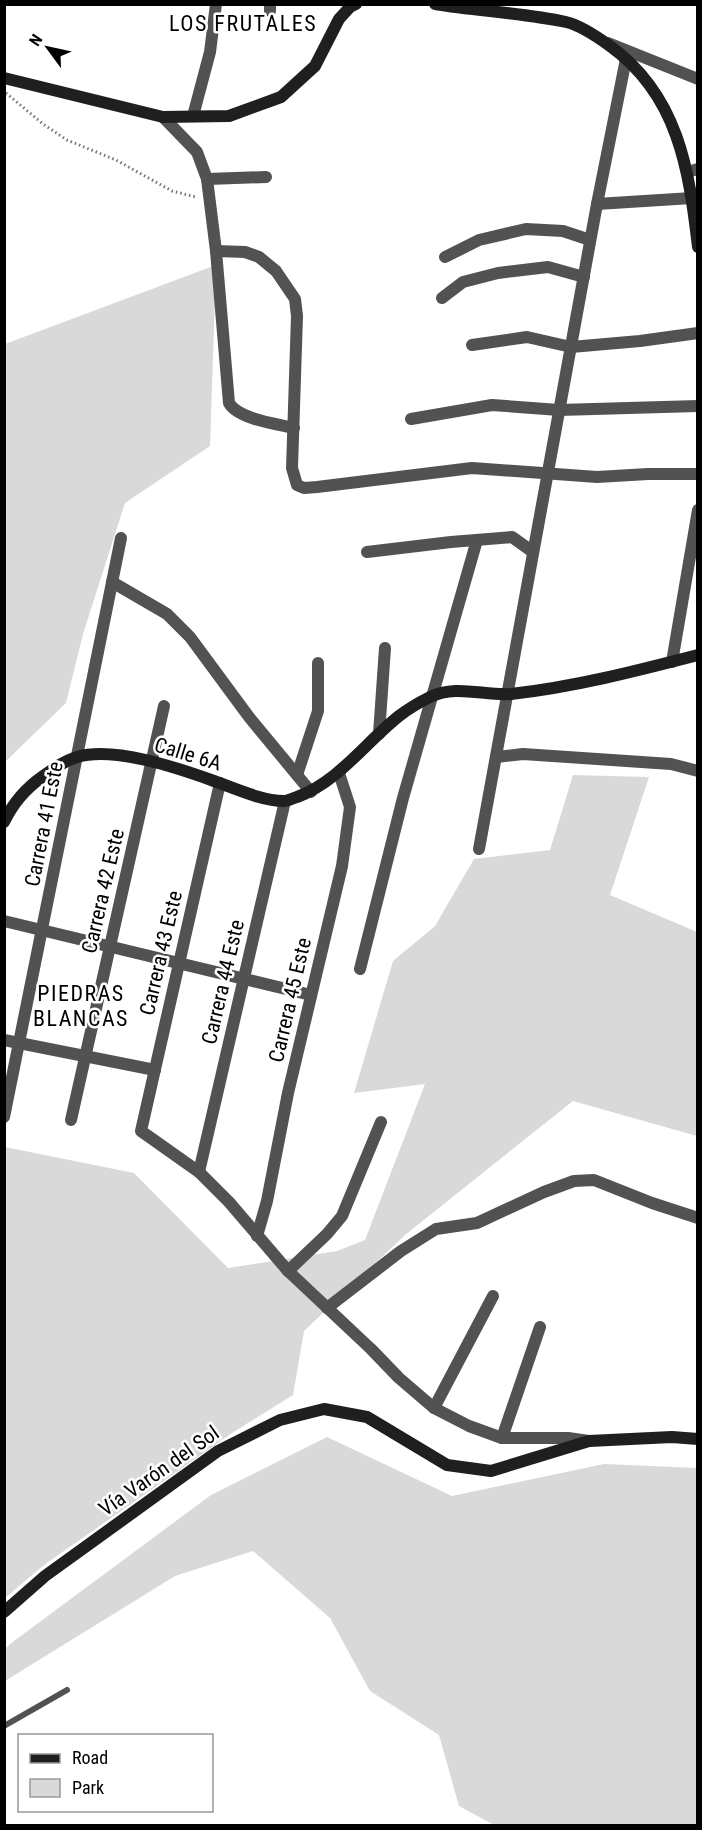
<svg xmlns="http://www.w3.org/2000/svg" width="702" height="1830" font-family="'Roboto Condensed',sans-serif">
	<rect width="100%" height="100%" fill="#fff"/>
	<g fill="#d9d9d9">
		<polygon points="216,265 210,446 125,503 83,634 66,703 5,762 5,344"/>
		<polygon points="573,775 649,777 610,895 697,932 697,1136 573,1101 405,1235 304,1331 293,1395 232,1433 44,1565 5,1598 5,1147 134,1173 228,1268 337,1251 365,1240 425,1084 354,1093 393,961 435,926 474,859 550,850"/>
		<polygon points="327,1437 452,1496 604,1464 697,1468 697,1825 494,1825 459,1806 439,1735 370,1691 330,1618 253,1551 175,1576 5,1681 5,1649 10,1644 211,1495"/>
	</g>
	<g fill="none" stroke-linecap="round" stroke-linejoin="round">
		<polyline stroke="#747474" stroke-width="3" stroke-dasharray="1.5 3" stroke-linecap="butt" points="6,93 43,124 67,140 116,160 172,191 196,197"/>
		<polyline stroke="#525252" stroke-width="6" points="4,1726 67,1690"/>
		<g stroke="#525252" stroke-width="12">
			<polyline points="270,11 270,4"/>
			<polyline points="608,43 698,79"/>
			<polyline points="193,116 210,52 216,4"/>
			<path d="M163 117 197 152 207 179 216 251 229 403C238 419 277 424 294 428"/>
			<polyline points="687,172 698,169"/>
			<polyline points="207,179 266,177"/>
			<polyline points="597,204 692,198"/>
			<polyline points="216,251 245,252 259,257 276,271 295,299 297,316 292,468 297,485 304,488 317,487 472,468 597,477 648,474 698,474"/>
			<polyline points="445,257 479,240 526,229 563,231 590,240"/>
			<polyline points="442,298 463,282 498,273 548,267 584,277"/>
			<polyline points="472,345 527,337 571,347 640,341 698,333"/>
			<polyline points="411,419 492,405 559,410 698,406"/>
			<polyline points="367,552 451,542 512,537 533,552"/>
			<polyline points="112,582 167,614 190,637 249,717 311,792"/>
			<polyline points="672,662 698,510"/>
			<polyline points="379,734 385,648"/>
			<polyline points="496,757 523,754 671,764 698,771"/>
			<polyline points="297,775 318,711 318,663"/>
			<polyline points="220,783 141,1131 199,1172 229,1202 288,1271 371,1349 399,1378 434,1408 469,1426 502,1438 568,1438 589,1441"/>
			<polyline points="479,849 597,204 626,59"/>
			<polyline points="4,921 311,995"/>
			<polyline points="360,969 403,798 477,540"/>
			<polyline points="4,1040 155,1070"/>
			<polyline points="4,1117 121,538"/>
			<polyline points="71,1120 164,706"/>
			<polyline points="199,1172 285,801"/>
			<polyline points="257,1236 267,1201 288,1093 342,866 350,807 339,773"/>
			<polyline points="288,1271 327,1234 342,1216 381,1122"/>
			<polyline points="327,1308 401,1251 436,1229 477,1223 544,1192 574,1181 594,1180 652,1203 698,1218"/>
			<polyline points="434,1408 493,1296"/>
			<polyline points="502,1438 540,1327"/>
		</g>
		<g stroke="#1f1f1f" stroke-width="12">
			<path d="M435 4C478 11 523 13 566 22 579 25 599 38 610 46 678 95 689 169 698 247"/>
			<polyline points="4,78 163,117 229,116 281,97 315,66 339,19 350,7 356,4"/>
			<path d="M4 822C13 803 25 789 42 777 53 769 64 761 77 757 114 746 178 768 214 781 234 788 262 801 284 801 288 801 293 798 297 797 338 782 365 743 399 716 408 709 420 702 430 697 456 684 484 696 511 694 574 687 636 671 698 655"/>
			<polyline points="4,1612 45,1576 218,1451 280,1420 324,1409 367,1417 447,1465 491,1471 589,1441 672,1437 698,1439"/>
		</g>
	</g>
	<g text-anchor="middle" stroke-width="5" stroke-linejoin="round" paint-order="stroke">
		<g font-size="21" fill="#000" stroke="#fff">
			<text transform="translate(188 754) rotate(17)" y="7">Calle 6A</text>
			<text transform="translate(44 824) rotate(-79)" y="7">Carrera 41 Este</text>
			<text transform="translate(103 891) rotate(-77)" y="7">Carrera 42 Este</text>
			<text transform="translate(161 953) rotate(-77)" y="7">Carrera 43 Este</text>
			<text transform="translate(223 982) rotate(-77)" y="7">Carrera 44 Este</text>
			<text transform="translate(290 1000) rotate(-77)" y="7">Carrera 45 Este</text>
			<text transform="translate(159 1471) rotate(-35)" y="7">Vía Varón del Sol</text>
		</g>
		<g font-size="22" letter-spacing="1.5" fill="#000" stroke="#fff">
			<text x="243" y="31">LOS FRUTALES</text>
			<text x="81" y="1001">PIEDRAS<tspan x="81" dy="25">BLANCAS</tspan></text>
		</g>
	</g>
	<rect width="702" height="1830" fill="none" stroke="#000000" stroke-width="12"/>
	<rect x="18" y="1734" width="195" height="78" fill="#ffffff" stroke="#999999" stroke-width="1.5"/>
	<rect x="30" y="1754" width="30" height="9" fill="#1f1f1f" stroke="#999999" stroke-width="1.5"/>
	<text x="72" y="1764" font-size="18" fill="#000000">Road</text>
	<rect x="30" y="1779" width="30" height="18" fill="#d9d9d9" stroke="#999999" stroke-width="1.5"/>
	<text x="72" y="1794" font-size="18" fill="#000000">Park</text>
	<g transform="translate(48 48) rotate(303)" stroke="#ffffff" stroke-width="4.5" paint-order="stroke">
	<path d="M0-4.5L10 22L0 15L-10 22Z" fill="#000000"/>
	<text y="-9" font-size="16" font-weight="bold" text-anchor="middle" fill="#000000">N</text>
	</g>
</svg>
